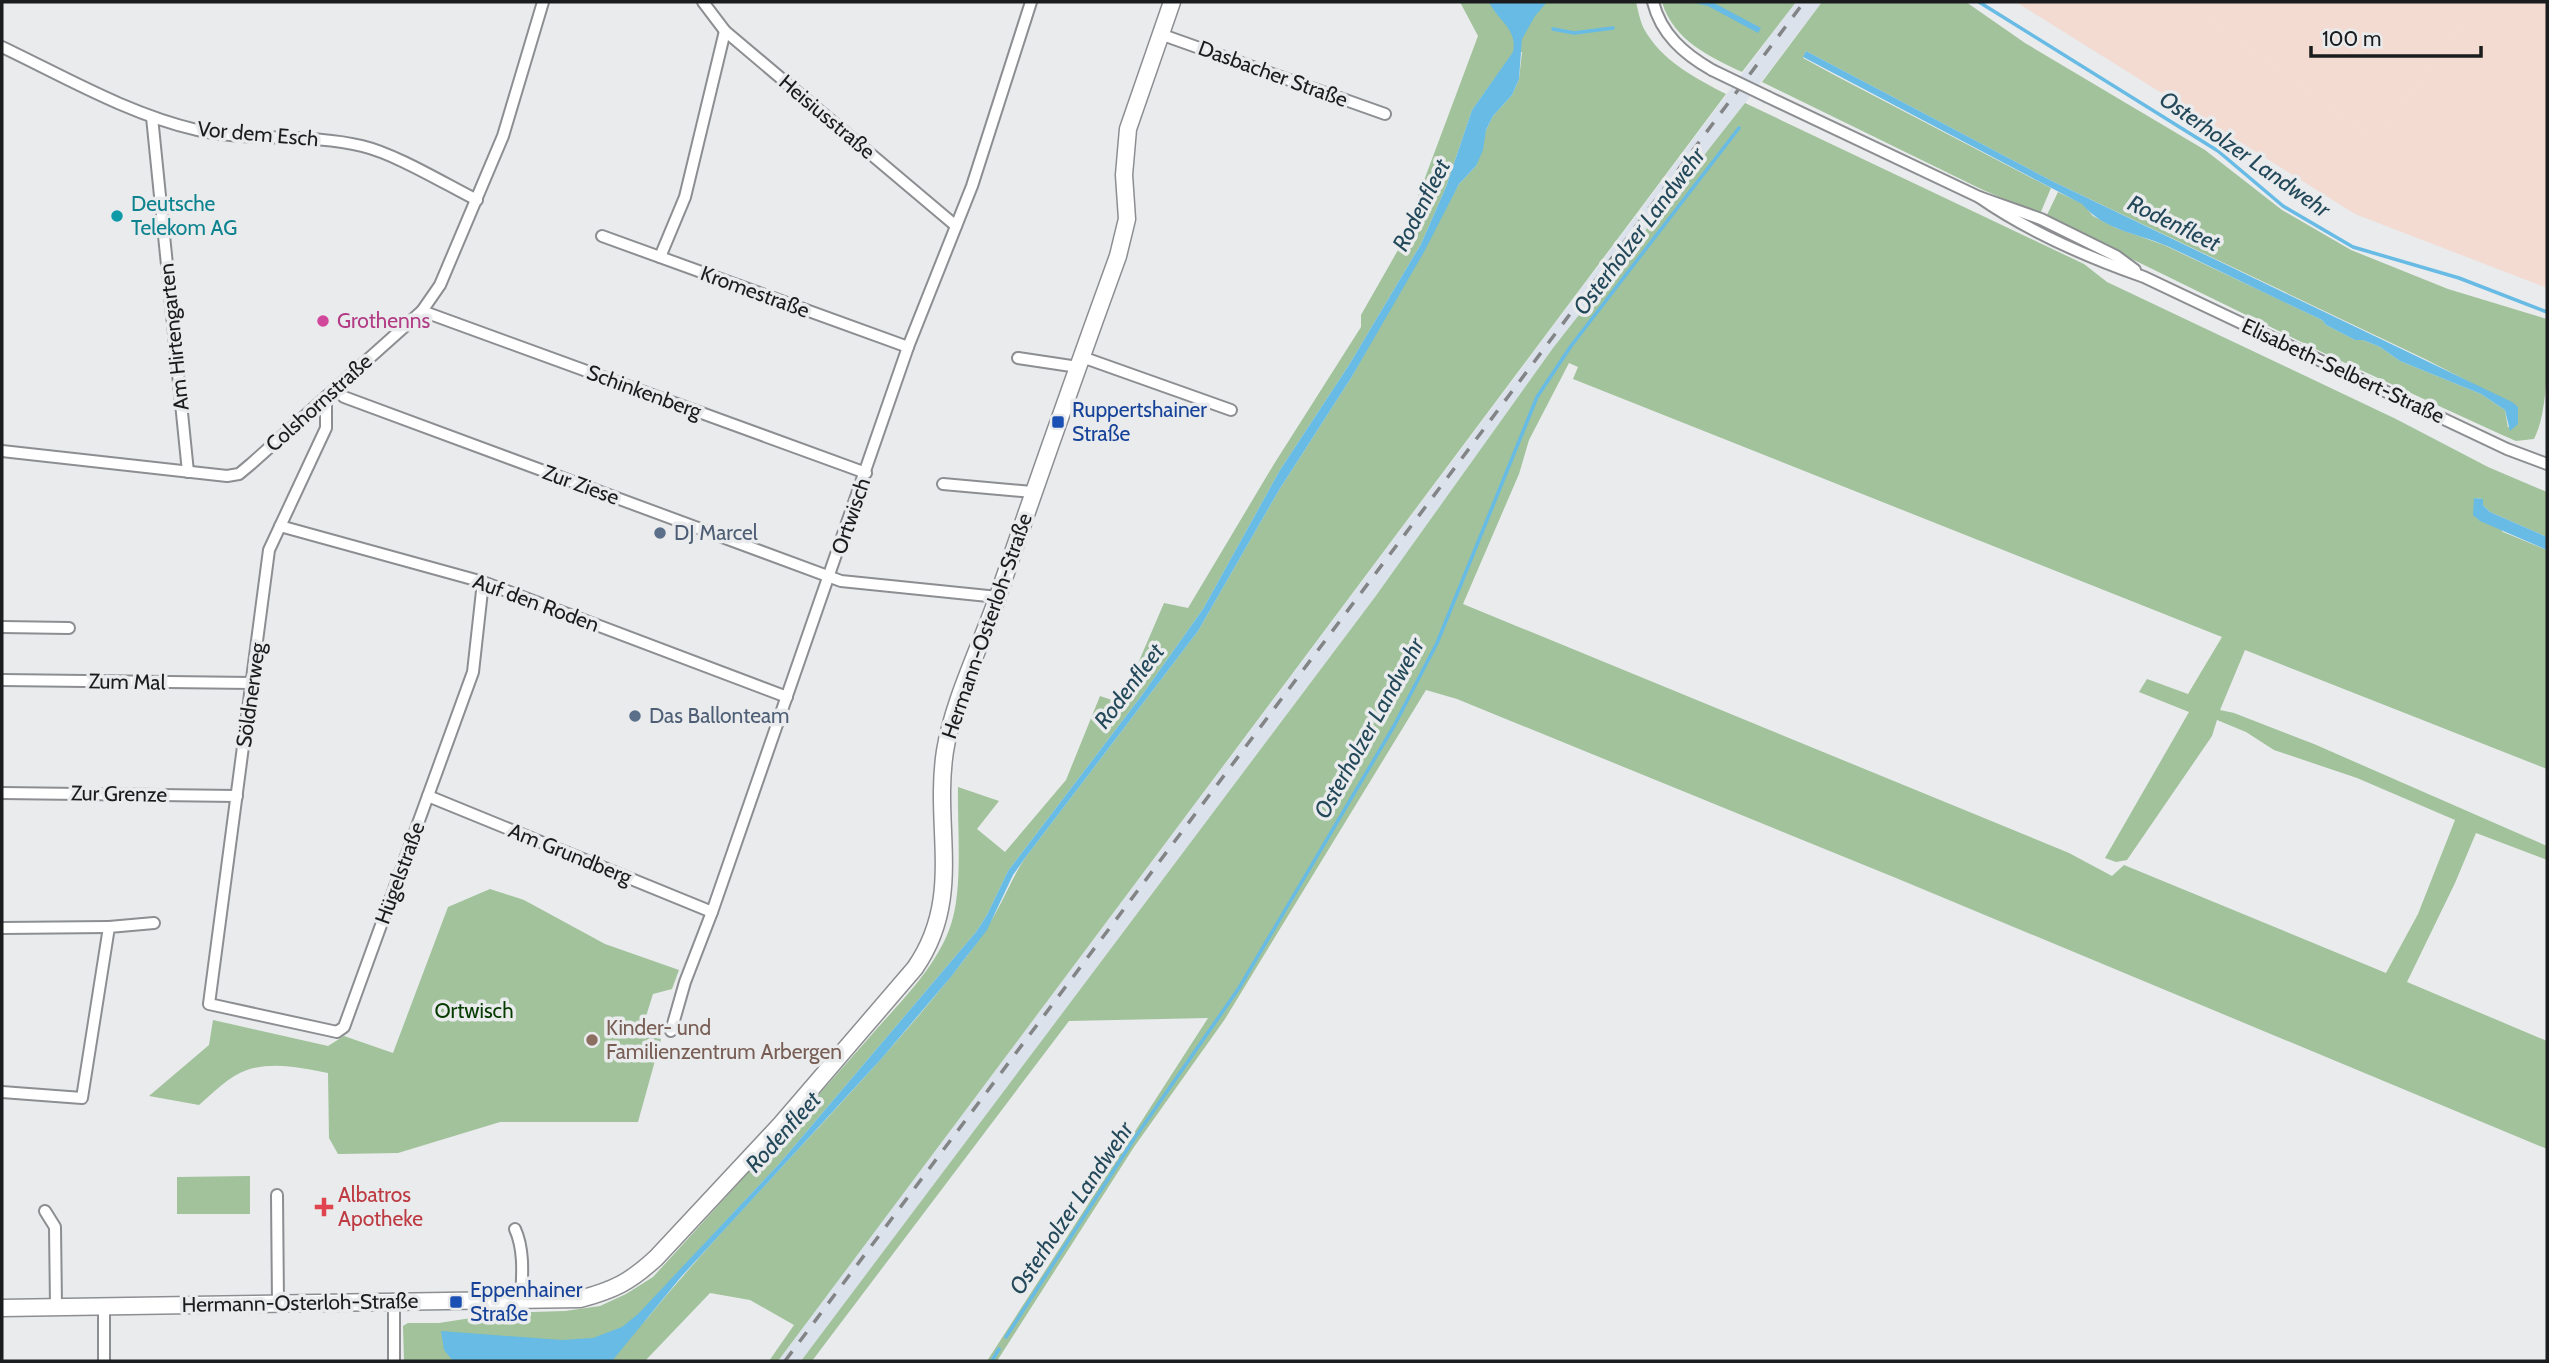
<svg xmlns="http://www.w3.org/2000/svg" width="2549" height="1363" font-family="Cabin,sans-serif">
	<rect width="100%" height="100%" fill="#e9ebed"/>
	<polygon fill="#f3dbd2" points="2016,2 2186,2 2376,140 2479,2 2547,2 2547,288 2355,214"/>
	<polygon fill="#f3dbd1" points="2186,2 2479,2 2376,140"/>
	<polygon fill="#dbe2eb" points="1796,2 1822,2 1745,103 1553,348 1375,597 801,1361 778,1361"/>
	<g fill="#a1c29b" fill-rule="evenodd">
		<path d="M1460 2H1636C1638 10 1640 21 1644 29 1662 61 1695 78 1726 94L778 1361H769L794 1325 750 1300 710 1293 645 1361H404L403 1326 408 1323H439L503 1313 565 1311 600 1306 626 1294 653 1277C725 1198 797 1120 867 1040 896 1006 933 972 949 930 964 893 957 828 958 787L999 801 977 829 1005 852 1066 780 1100 696 1121 703 1164 603 1188 608 1274 464 1361 327V315L1398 250 1478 36ZM1522 52 1519 79 1512 95 1493 116 1486 130 1476 166 1459 184 1351 378 1279 490 1198 631 1025 858C1013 876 1006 895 995 914 983 936 965 959 949 979 853 1098 742 1203 645 1321L639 1314 779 1164 976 932 987 915 1008 871 1142 695 1203 609 1280 470 1349 365 1421 244 1446 187 1472 110 1513 53Z"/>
		<path d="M1662 2H1796L1742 72C1710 57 1673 40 1662 2Z"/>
		<path d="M1822 2H1966L2025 43 2205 150 2282 210 2351 250 2448 289 2547 319C2547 355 2549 410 2534 439L2516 441 2500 434 2330 356 2046 217 2058 192 2083 204 2093 216 2116 228 2164 245 2322 320 2326 325 2355 340H2363L2380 347 2400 361 2481 394 2505 410 2508 428 2518 407 2425 359 2052 181 1806 51 1803 58 1838 77 2051 188 2040 214 1983 190 1762 82Z"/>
		<path d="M1745 103 2084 264 2107 282 2396 419 2488 467 2547 492V537L2490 512 2483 505 2482 499 2474 498 2503 532 2547 550V769L2245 650 2220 710 2234 713 2314 744 2547 846V860L2476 833 2455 883 2407 982 2547 1041V1149L1896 878 1457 699 1426 690 1225 1019 1134 1147 997 1361H987L1208 1018 1069 1021 812 1361H801L1375 597 1553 348ZM1569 363 1578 367 1573 379 2222 637 2188 694 2147 679 2139 692 2189 712 2105 858 2116 862 2127 860 2212 736 2217 720 2246 732 2274 750 2357 778 2455 820 2418 914 2386 973 2124 865 2112 876 2069 853 1463 604 1519 474 1529 440Z"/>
		<path d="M490 889 524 900 605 944 679 970 672 989 653 994 642 1029 661 1039 638 1122H500L398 1153 338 1154 329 1138 328 1073C302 1068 274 1061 247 1070 229 1076 213 1093 199 1105L149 1096 209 1045 213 1020 328 1046 344 1036 393 1053 448 907Z"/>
		<polygon points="250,1176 250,1214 177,1214 177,1177"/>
	</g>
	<g fill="#67bbe4">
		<path d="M1489 2H1547L1535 16 1522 39 1519 79 1512 95 1493 116 1486 130 1483 150 1476 166 1459 184 1424 252 1351 378 1279 490 1198 631 1025 858 1013 875 987 930 950 978 882 1058 681 1277 612 1361H453L444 1350 441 1331 562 1340 593 1338 622 1327 638 1314 779 1164 976 932 987 915 1008 871 1142 695 1203 609 1280 470 1349 365 1421 244 1446 187 1472 110 1513 52C1518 29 1498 21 1489 2Z"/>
		<polygon points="1690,2 1712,2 1761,28 1758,33 1708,6"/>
		<path d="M1806 51 2052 181 2512 402 2518 407V424L2510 431 2505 410 2481 394 2400 361 2380 347 2363 340H2355L2326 325 2322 320C2270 296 2219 270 2167 246 2137 233 2105 231 2082 204L1803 57Z"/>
		<polygon points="2474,498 2483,499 2483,505 2490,512 2547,537 2547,550 2480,521 2473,515"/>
	</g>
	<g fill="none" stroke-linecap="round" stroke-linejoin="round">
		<g stroke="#67bbe4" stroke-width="3.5">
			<polyline points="1979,2 2218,151 2283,206 2353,247 2459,278 2547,312"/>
			<polyline points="1553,29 1574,33 1613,28"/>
			<polyline points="1006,1337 1134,1139 1239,988 1394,726 1437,643 1537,397 1571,346 1739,128"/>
			<polyline points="992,1361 999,1349"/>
		</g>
		<defs>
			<g id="street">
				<polyline points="703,2 725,31 956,226"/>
				<path d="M1653 2C1661 34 1684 54 1712 70"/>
				<polyline points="1160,34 1385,114"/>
				<path d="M2 47C65 77 128 114 197 130 251 142 308 133 362 146 396 154 445 184 477 200"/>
				<polyline points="1768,97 1979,197 2041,219 2116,256 2135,270"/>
				<polyline points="152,117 188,472"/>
				<path d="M1979 197C2029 232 2087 257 2144 277L2507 449 2547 464"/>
				<polyline points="602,236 908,347"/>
				<polyline points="660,257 685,197 725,31"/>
				<polyline points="422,311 866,473"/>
				<polyline points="1082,357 1231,410"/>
				<polyline points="1018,358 1078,367"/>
				<polyline points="335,389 344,397 841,581 998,597"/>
				<polyline points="326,397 326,428 269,550 209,1004 337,1032 344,1027 473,672 483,582"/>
				<polyline points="2,451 227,476 239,474 251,464 422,311 440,285 503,136 543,2"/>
				<polyline points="943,484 1032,492"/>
				<polyline points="280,526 483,582 787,697"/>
				<polyline points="2,627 69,628"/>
				<polyline points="2,680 252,683"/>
				<polyline points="2,793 237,796"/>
				<polyline points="428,796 712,912"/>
				<polyline points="2,928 109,927"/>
				<polyline points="671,1031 685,982 712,912 908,347 972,186 1031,2"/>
				<polyline points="2,1092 82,1098 109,927 154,923"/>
				<polyline points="277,1195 278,1303"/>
				<polyline points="45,1211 55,1227 56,1306"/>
				<path d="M515 1229C525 1251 522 1278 521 1301"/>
				<polyline points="394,1303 394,1361"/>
				<polyline points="104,1306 104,1361"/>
			</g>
			<path id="secondary" d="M2 1308 580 1299C614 1290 630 1282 656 1258L781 1124 915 968C964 897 933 829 945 751 953 701 981 645 998 596 1037 482 1077 369 1118 256L1127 219 1124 175 1128 129 1172 2"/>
		</defs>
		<use href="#street" stroke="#8c8e91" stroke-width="14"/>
		<use href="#secondary" stroke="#8c8e91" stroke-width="19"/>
		<use href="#street" stroke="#fff" stroke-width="10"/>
		<use href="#secondary" stroke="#fff" stroke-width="16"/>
		<polyline stroke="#828485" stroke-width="3.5" stroke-dasharray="12 12" stroke-linecap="butt" points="785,1361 1804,2"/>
		<defs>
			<polyline id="street-bridge" points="1712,70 1768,97"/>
		</defs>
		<use href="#street-bridge" stroke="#8c8e91" stroke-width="14" stroke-linecap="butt"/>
		<use href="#street-bridge" stroke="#fff" stroke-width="10"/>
	</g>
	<circle fill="#0f9aa8" stroke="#e9ebed" stroke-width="2.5" cx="117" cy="216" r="7"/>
	<circle fill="#d1479c" stroke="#e9ebed" stroke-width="2.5" cx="323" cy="321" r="7"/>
	<g fill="#1a4fb4" stroke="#e9ebed" stroke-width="2.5">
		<rect x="1051" y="415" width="14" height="14" rx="3.5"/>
		<rect x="449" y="1295" width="14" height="14" rx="3.5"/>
	</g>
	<g fill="#5c6f8a" stroke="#e9ebed" stroke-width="2.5">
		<circle cx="660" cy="533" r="7"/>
		<circle cx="635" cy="716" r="7"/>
	</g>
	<circle fill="#8d6e63" stroke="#e9ebed" stroke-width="2.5" cx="592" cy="1040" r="7"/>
	<path fill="#e0444e" stroke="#e9ebed" stroke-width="2.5" d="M320.5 1196.5h7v7h7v7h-7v7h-7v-7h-7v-7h7z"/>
	<g text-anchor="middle" stroke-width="7" stroke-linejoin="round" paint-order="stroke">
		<g font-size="21" fill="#1b1c1d" stroke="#e9ebed">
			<text transform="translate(1273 74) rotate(20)" y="7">Dasbacher Straße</text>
			<text transform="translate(827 117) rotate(40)" y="7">Heisiusstraße</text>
			<text transform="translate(258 134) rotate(5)" y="7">Vor dem Esch</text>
			<text transform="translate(755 292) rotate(20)" y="7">Kromestraße</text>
			<text transform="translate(174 337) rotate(-96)" y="7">Am Hirtengarten</text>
			<text transform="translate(2343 371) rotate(25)" y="7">Elisabeth-Selbert-Straße</text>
			<text transform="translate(644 392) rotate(20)" y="7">Schinkenberg</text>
			<text transform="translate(319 403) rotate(-42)" y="7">Colshornstraße</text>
			<text transform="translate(581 485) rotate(20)" y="7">Zur Ziese</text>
			<text transform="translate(851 516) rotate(-71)" y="7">Ortwisch</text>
			<text transform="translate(536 603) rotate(20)" y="7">Auf den Roden</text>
			<text transform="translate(987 626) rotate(-71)" y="7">Hermann-Osterloh-Straße</text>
			<text transform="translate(127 682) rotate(1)" y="7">Zum Mal</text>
			<text transform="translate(251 695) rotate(-82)" y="7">Söldnerweg</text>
			<text transform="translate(119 794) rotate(1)" y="7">Zur Grenze</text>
			<text transform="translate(570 854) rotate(22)" y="7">Am Grundberg</text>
			<text transform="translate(400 873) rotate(-70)" y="7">Hügelstraße</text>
			<text transform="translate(300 1303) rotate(-1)" y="7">Hermann-Osterloh-Straße</text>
		</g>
		<g font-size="21" fill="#0d838f" stroke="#e9ebed" text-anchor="start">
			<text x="131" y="211">Deutsche<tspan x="131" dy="24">Telekom AG</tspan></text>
		</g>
		<g font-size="21" fill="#b23c85" stroke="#e9ebed" text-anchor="start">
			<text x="337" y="328">Grothenns</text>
		</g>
		<g font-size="21" fill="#164399" stroke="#e9ebed" text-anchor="start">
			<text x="1072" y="417">Ruppertshainer<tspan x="1072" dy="24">Straße</tspan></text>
			<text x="470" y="1297">Eppenhainer<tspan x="470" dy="24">Straße</tspan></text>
		</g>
		<g font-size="21" fill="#4e5e75" stroke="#e9ebed" text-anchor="start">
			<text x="674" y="540">DJ Marcel</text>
			<text x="649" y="723">Das Ballonteam</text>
		</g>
		<g font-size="21" fill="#063c00" stroke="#e9ebed">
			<text x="474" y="1018">Ortwisch</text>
		</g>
		<g font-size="21" fill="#785e54" stroke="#e9ebed" text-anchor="start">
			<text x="606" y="1035">Kinder- und<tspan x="606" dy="24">Familienzentrum Arbergen</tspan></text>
		</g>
		<g font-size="21" fill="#be3a42" stroke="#e9ebed" text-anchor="start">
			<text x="338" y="1202">Albatros<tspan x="338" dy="24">Apotheke</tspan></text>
		</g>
		<g font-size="23" font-style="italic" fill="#224859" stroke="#e9ebed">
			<text transform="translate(2245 154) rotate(35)" y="8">Osterholzer Landwehr</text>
			<text transform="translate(1421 205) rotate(-63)" y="8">Rodenfleet</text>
			<text transform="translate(2174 223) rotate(26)" y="8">Rodenfleet</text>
			<text transform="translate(1639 231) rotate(-53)" y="8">Osterholzer Landwehr</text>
			<text transform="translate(1129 686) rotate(-53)" y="8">Rodenfleet</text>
			<text transform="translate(1369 728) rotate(-61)" y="8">Osterholzer Landwehr</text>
			<text transform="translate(783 1132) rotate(-48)" y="8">Rodenfleet</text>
			<text transform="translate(1071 1208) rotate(-56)" y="8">Osterholzer Landwehr</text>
		</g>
	</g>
	<rect width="2549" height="1363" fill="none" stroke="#1b1c1d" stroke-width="7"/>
	<path d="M2311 46v10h170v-10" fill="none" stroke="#1b1c1d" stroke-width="3.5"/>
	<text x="2322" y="46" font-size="21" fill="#1b1c1d" stroke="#e9ebed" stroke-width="5" paint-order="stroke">100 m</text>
</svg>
